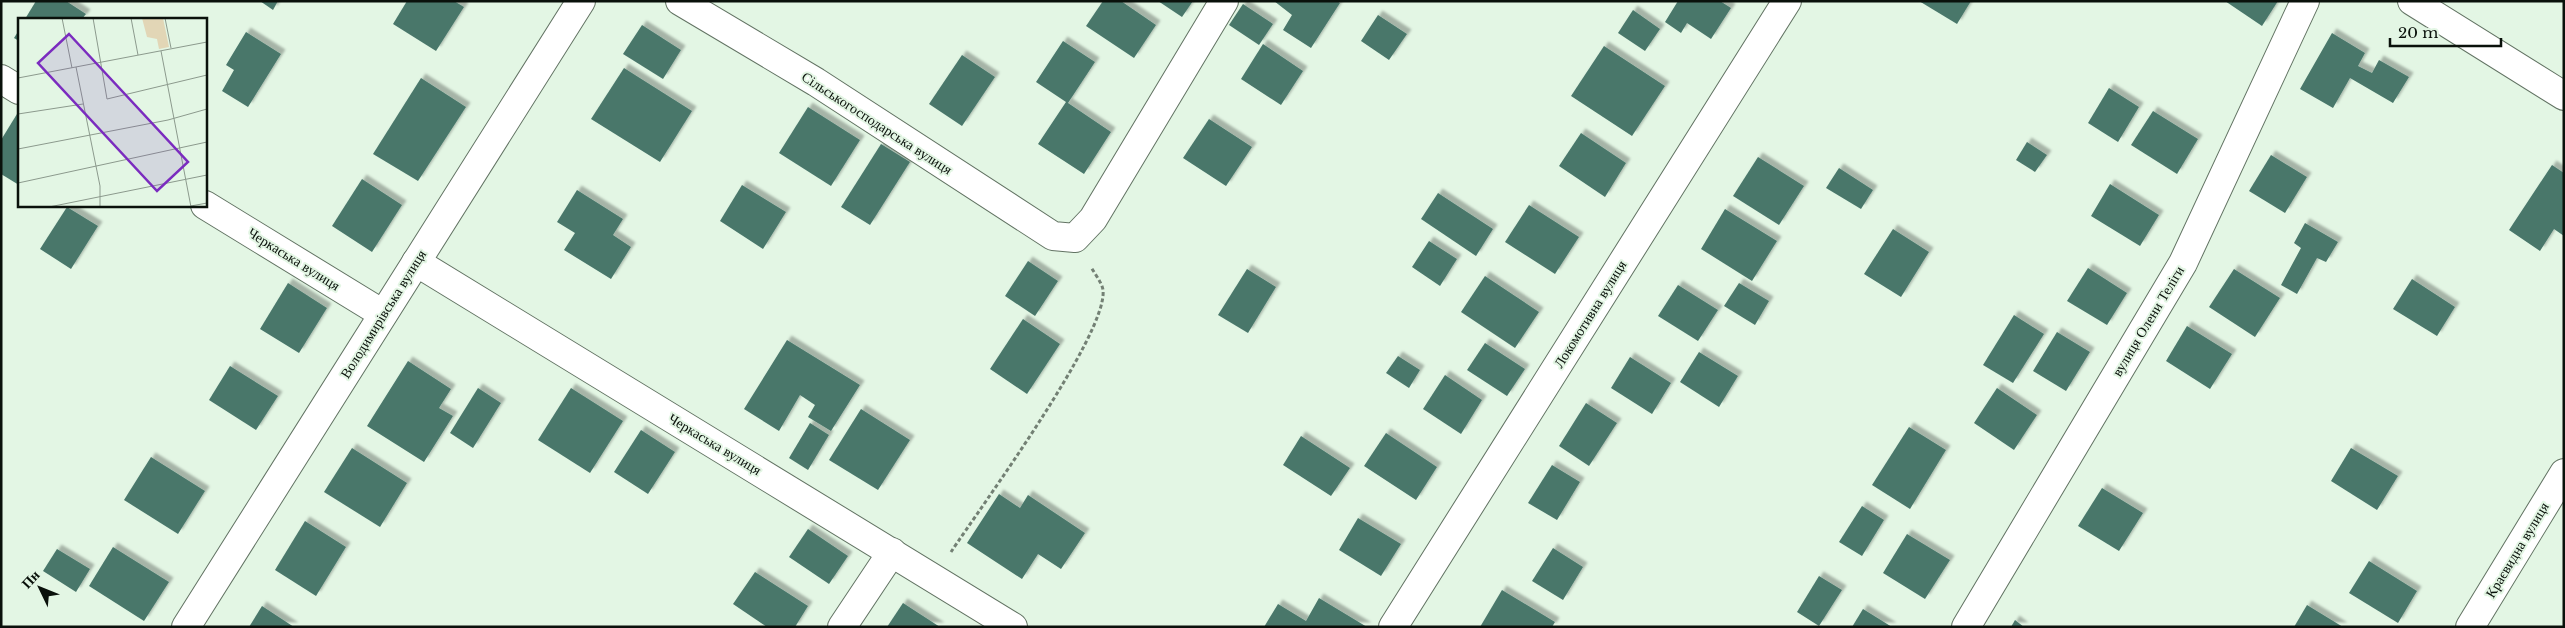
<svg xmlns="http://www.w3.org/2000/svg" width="2565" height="628" font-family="'Libre Baskerville',serif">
	<defs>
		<filter id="shadow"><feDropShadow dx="4.5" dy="-4.5" stdDeviation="1" flood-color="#0004"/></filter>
	</defs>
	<rect width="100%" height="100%" fill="#e3f6e4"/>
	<g fill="#49776b" filter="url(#shadow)">
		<polygon points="36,1 66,1 86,14 82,19 25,19"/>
		<polygon points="260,1 278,1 273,10"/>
		<polygon points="407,1 454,1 464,7 436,51 393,24"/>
		<polygon points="1103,1 1121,1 1156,25 1134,58 1086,26"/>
		<polygon points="1158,1 1193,1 1182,17"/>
		<polygon points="1274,1 1337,1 1340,3 1311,48 1283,30 1292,15"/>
		<polygon points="1678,1 1720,1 1731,8 1711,39 1687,23 1681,33 1665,22"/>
		<polygon points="1919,1 1971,1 1957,24"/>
		<polygon points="2225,1 2278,1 2262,26"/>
		<polygon points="1243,4 1273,24 1259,45 1229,25"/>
		<polygon points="1633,10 1660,29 1645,51 1618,33"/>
		<polygon points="1378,15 1407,34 1389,60 1361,41"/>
		<polygon points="642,25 681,50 663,79 623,54"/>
		<polygon points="19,30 19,41 14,38"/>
		<polygon points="246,32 281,54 248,107 222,91 234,70 226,65"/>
		<polygon points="2332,33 2365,53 2358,66 2372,73 2379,60 2409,77 2393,103 2350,78 2333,108 2300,89"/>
		<polygon points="1063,41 1095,62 1068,103 1111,132 1084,174 1038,144 1066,102 1036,82"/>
		<polygon points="1263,44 1303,71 1281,105 1241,79"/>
		<polygon points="1604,46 1665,86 1632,136 1571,96"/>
		<polygon points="962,55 995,77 962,126 929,104"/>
		<polygon points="624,68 692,111 660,162 591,119"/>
		<polygon points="421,78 466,107 418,181 373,154"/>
		<polygon points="2109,88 2139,107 2118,142 2088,123"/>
		<polygon points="808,107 860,140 831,186 779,153"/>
		<polygon points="2153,111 2198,139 2177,174 2131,145"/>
		<polygon points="17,114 19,115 19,185 1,174 1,140"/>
		<polygon points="1209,119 1252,147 1226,186 1183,158"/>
		<polygon points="1581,133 1626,163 1605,197 1559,166"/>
		<polygon points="2027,142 2047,155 2035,172 2016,160"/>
		<polygon points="881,144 910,162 870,225 841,207"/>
		<polygon points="2271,155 2307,177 2285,213 2249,191"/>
		<polygon points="1758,157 1804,186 1779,225 1733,196"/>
		<polygon points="2552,165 2564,173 2564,236 2554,229 2540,251 2509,230"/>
		<polygon points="1839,168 1873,190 1861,209 1826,188"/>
		<polygon points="362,179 402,205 372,252 332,226"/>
		<polygon points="2110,184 2159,215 2140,246 2091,216"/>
		<polygon points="742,185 786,212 763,249 720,221"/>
		<polygon points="577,190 623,219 613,235 631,247 611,279 564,250 575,233 557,222"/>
		<polygon points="1438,193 1493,229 1476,256 1421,219"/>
		<polygon points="1529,205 1579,237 1555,274 1505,242"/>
		<polygon points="67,207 98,226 71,269 40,249"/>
		<polygon points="1725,209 1777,241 1752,281 1701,249"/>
		<polygon points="2305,223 2338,242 2326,262 2317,258 2297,294 2281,285 2301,248 2294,243"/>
		<polygon points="1893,229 1929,252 1901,297 1864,274"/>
		<polygon points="1429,241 1457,259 1440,286 1412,267"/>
		<polygon points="1028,261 1058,281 1035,316 1005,296"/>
		<polygon points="2088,268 2127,293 2107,325 2067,301"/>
		<polygon points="1247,269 1276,287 1248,333 1218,315"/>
		<polygon points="2234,269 2280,298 2255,337 2209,307"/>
		<polygon points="1485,276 1539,312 1515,348 1461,312"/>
		<polygon points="2412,279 2455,307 2437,336 2393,309"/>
		<polygon points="288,283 327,308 299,353 260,329"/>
		<polygon points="1739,283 1769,301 1755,325 1724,306"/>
		<polygon points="1678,285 1718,310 1698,341 1658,316"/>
		<polygon points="2014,315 2044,334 2013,383 1983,365"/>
		<polygon points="1023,319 1060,344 1027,394 990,369"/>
		<polygon points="2187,326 2232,354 2210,389 2166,361"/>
		<polygon points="2057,332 2090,352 2066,391 2033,371"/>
		<polygon points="787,340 860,385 831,431 808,417 815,405 800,395 779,431 744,409"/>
		<polygon points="1485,343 1525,369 1507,396 1467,370"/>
		<polygon points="1699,352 1738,376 1719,407 1680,382"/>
		<polygon points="1398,356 1420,370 1409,388 1386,373"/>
		<polygon points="1630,357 1671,383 1652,414 1611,388"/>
		<polygon points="408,361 451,389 439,408 453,416 424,462 367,426"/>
		<polygon points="230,366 278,396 256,430 209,400"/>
		<polygon points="1445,375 1482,400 1461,434 1423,409"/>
		<polygon points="478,388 501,403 473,448 450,433"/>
		<polygon points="571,388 623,421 590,473 538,440"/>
		<polygon points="1997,388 2037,415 2014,450 1974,423"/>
		<polygon points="1586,403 1617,423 1589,466 1559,446"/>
		<polygon points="861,409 910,440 878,490 829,460"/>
		<polygon points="810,423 829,435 808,470 789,458"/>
		<polygon points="1909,427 1946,450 1910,509 1872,485"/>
		<polygon points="641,430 675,452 648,494 614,472"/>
		<polygon points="1386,433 1437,467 1416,500 1364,466"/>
		<polygon points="1301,436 1350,468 1331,496 1283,465"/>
		<polygon points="352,448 407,483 380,527 324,492"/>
		<polygon points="2351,448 2398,476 2377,510 2331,481"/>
		<polygon points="151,457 205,491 178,534 124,500"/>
		<polygon points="1552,465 1580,482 1557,520 1528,503"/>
		<polygon points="2102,488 2143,513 2119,551 2078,526"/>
		<polygon points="999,494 1020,508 1028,495 1085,533 1061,569 1038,554 1022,579 967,543"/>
		<polygon points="1862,506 1884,520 1862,556 1839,542"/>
		<polygon points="1358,518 1401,544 1381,576 1339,550"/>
		<polygon points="305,521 346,547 316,596 275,570"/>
		<polygon points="808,529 848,556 829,584 789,557"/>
		<polygon points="1907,534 1950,560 1925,599 1883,573"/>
		<polygon points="113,547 169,582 144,621 89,586"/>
		<polygon points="1553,548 1583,567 1563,600 1532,581"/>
		<polygon points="57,549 90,569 76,592 43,571"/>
		<polygon points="2369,561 2417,591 2398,623 2349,593"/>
		<polygon points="755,572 808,606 795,627 767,627 733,604"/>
		<polygon points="1819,576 1842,590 1819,626 1797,612"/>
		<polygon points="1502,590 1555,622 1552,627 1480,627"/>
		<polygon points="1319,598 1367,627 1264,627 1278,604 1306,621"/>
		<polygon points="903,603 940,627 887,627"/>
		<polygon points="2307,605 2343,627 2294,627"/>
		<polygon points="262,606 294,627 249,627"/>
		<polygon points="1863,609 1892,627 1852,627"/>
		<polygon points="2015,620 2024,627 2011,627"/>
	</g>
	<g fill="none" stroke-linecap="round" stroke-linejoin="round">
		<defs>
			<g id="minor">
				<polyline points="680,1 816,82 1053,236 1075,238 1093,219 1224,1"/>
				<polyline points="2412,1 2564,96"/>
				<polyline points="1,79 19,90"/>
				<polyline points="205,205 383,314"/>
				<polyline points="416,262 1013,627"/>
				<polyline points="186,627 581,1"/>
				<polyline points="842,627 892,552"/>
				<polyline points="1393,627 1787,1"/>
				<polyline points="1966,627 2183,263 2305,1"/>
				<polyline points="2470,627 2564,473"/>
			</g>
		</defs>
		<use href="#minor" stroke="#627363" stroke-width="30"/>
		<path stroke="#738074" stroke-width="3" stroke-dasharray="4 2.5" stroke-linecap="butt" d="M951 552C980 508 1108 334 1103 290 1102 283 1095 274 1091 267"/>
		<use href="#minor" stroke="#fff" stroke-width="28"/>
	</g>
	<g text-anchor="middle" stroke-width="4" stroke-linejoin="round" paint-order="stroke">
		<g font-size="14" fill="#0a110b" stroke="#e3f6e4">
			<text transform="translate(877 123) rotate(33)" y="5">Сільськогосподарська вулиця</text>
			<text transform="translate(294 259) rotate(32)" y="5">Черкаська вулиця</text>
			<text transform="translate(383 314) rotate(-58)" y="5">Володимирівська вулиця</text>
			<text transform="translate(1590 314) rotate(-58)" y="5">Локомотивна вулиця</text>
			<text transform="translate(2148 321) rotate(-59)" y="5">вулиця Олени Теліги</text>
			<text transform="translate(715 444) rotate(31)" y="5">Черкаська вулиця</text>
			<text transform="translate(2517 550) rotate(-59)" y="5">Краєвидна вулиця</text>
		</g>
	</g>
	<g transform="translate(18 18)">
		<rect width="189" height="189" fill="#e3f6e4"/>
		<path d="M124 0H145L151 29 141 31 139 21 129 19Z" fill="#e2d6b6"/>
		<path fill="none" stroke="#8c9a8d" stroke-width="1" d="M44 0 54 50M75 0 89 81 189 57M113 0 120 37M147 0 153 30M143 33 173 189M58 49 82 168V189M0 60 189 24M0 96 65 86M0 131 150 102 189 91M0 165 189 124M173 188 189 185M31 189 189 157"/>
		<path fill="#7b2cbf" fill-opacity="0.15" stroke="#7b2cbf" stroke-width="2.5" d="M51 16 170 144 139 173 20 45Z"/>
		<rect width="189" height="189" fill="none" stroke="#0a110b" stroke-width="2.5"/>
	</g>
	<rect width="2565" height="628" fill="none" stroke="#0a110b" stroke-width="5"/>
	<g transform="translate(40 588) rotate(313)" stroke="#e3f6e4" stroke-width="4" paint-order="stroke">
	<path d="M0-4L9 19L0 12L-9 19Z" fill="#0a110b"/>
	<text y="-8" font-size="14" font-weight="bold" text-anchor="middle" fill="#0a110b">Пн</text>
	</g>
	<path d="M2390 38v8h111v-8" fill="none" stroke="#0a110b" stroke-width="2.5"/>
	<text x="2398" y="38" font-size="15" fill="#0a110b" stroke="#e3f6e4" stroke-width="4" paint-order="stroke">20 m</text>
</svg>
